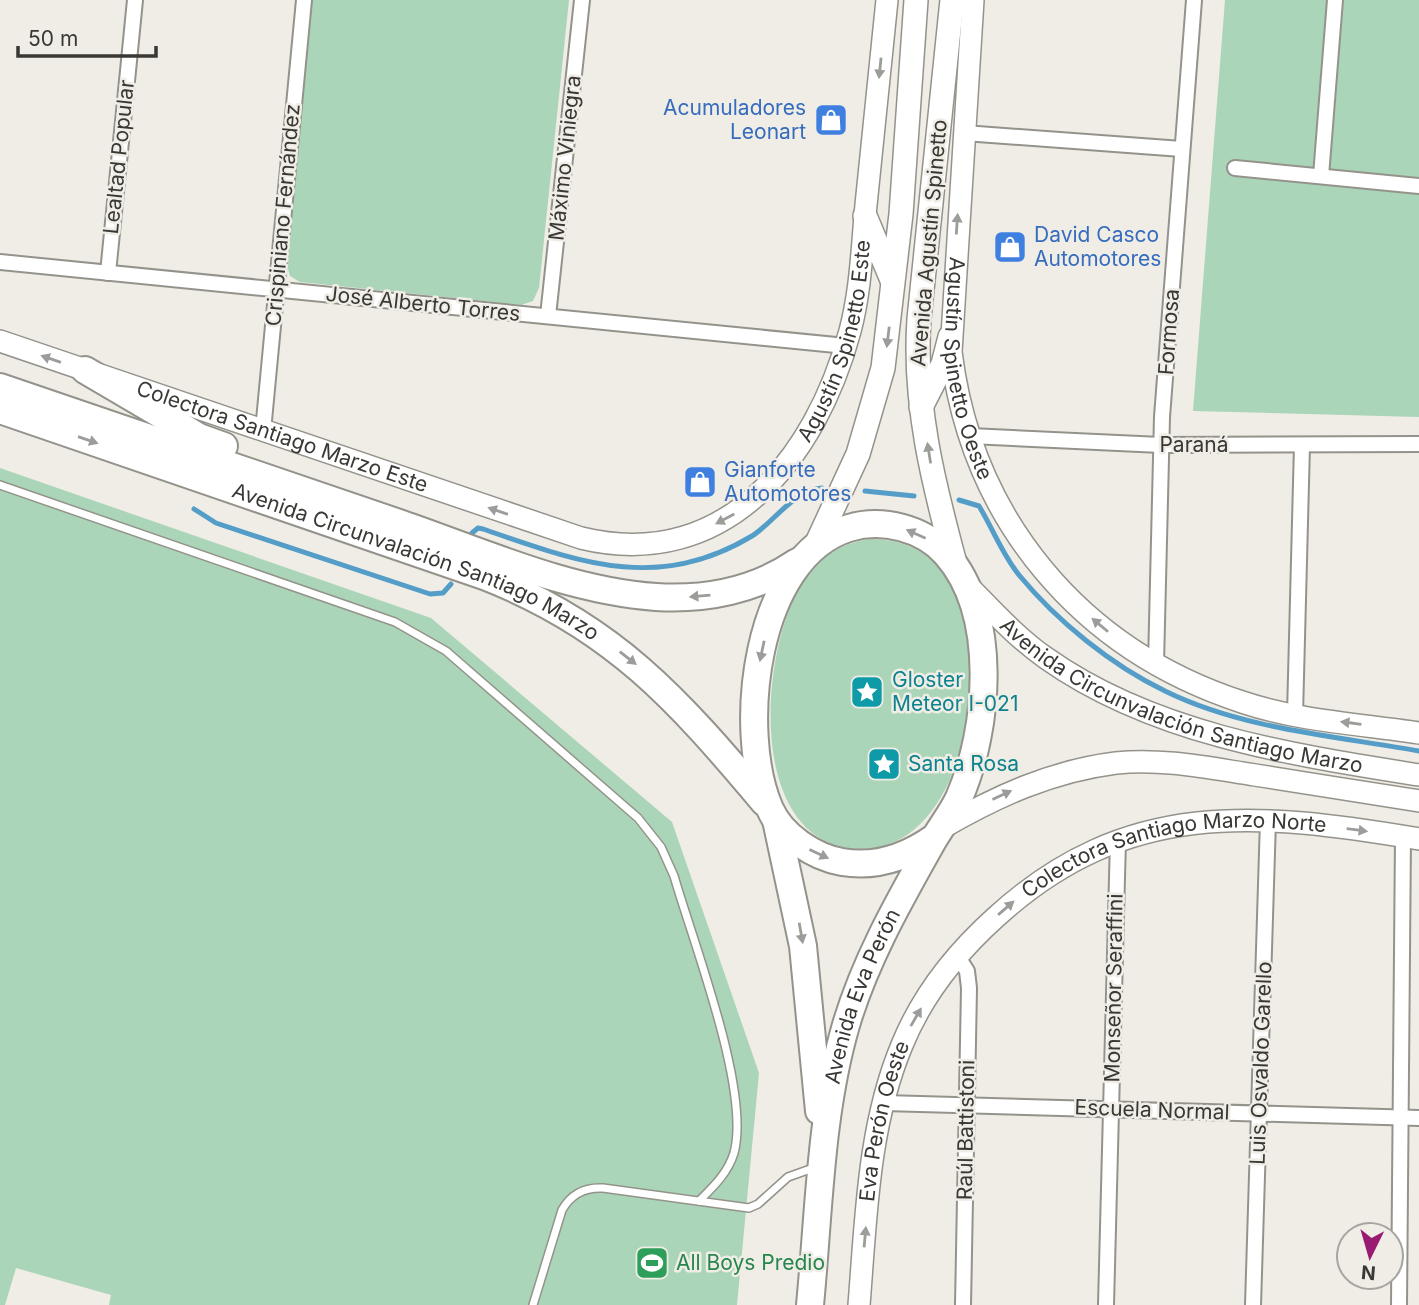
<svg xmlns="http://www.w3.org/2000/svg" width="1419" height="1305" font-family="Inter,sans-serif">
	<rect width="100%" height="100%" fill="#efede5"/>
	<g fill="#abd5b8">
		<polygon points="312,0 569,0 539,288 533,301 521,305 300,282 290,276 286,262"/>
		<polygon points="1225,0 1419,0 1419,417 1193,411"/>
		<polygon points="0,468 431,618 672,822 759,1073 737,1305 109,1305 111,1295 16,1268 5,1305 0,1305"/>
		<path d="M873 539C896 540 918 546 935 563 1001 629 974 852 859 849 740 846 759 631 812 568 827 551 850 541 873 539Z"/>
	</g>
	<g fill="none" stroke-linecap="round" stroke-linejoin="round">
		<g stroke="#539dc8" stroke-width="5">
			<polyline points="865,491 914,496"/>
			<path d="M959 500 979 506C993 529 1002 554 1019 575 1057 621 1111 665 1165 691 1242 729 1335 736 1419 751"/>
			<polyline points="194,509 216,523 430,594 443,593 451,584"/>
			<path d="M472 533 478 528 483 529C579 562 657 593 752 536 774 522 794 490 822 488"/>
		</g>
		<defs>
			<g id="lane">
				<path d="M0 485 395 622 446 651 638 818 661 847 674 876C693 942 751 1091 734 1153 728 1173 713 1187 699 1201"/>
				<path d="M533 1305 562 1210C571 1194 584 1187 603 1188L749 1208 758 1204 788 1177 816 1167"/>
			</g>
			<g id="street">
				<polyline points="964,133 1182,149"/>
				<polyline points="1235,168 1419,186"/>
				<polyline points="1321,176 1335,0"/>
				<polyline points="0,262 846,346"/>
				<polyline points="108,273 135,0"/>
				<polyline points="548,316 582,0"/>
				<polyline points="263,431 304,0"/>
				<polyline points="970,436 1161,445 1419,444"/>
				<polyline points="1156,664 1162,417 1194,0"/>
				<polyline points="1295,715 1302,445"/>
				<polyline points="958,957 967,971 969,988 963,1305"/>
				<polyline points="884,1103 1419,1118"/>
				<polyline points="1106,1305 1118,839"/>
				<polyline points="1253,1305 1268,820"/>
				<polyline points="1399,1305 1403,836"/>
			</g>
			<g id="secondary">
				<path id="s1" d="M973 0 951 352C972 520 1080 649 1242 702 1298 721 1361 724 1419 733"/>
				<path id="s2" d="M0 341 581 538C725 573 816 458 850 331 861 290 862 247 866 205 873 137 880 68 887 0"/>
				<path id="s3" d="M968 586C993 611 1017 638 1046 658 1153 734 1293 755 1419 775"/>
				<path d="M942 828C997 796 1052 771 1116 763 1162 758 1209 768 1255 775 1310 784 1364 792 1419 801"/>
				<path id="s4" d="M859 1305C866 1219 868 1126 902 1045 922 996 957 952 996 917 1126 798 1257 812 1419 839"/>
			</g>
			<g id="primary">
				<path d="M952 0 919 319C913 404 934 486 956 567"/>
				<polyline points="865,216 892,280"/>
				<polyline points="921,407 943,364 950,337"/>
				<polyline points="815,547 858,454 883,368 901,214 916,0"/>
			</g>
			<g id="highway">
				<polyline points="85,370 199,437 224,446"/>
				<path d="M0 387C134 433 268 478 402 524 483 552 569 591 656 597 706 600 756 590 797 562"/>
				<path id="s5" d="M0 410 484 576C613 626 678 700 764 802"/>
				<polyline points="776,820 803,946 819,1111"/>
				<path id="s6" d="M810 1305C819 1213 820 1114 846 1025 865 961 898 903 930 846 939 829 951 815 959 798 989 729 999 614 946 554 923 528 882 518 849 528 754 557 736 732 770 809 782 836 814 857 842 862 877 868 907 857 935 837"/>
			</g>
		</defs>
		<use href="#lane" stroke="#94938b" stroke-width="10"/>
		<use href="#street" stroke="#94938b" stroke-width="18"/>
		<use href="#secondary" stroke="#94938b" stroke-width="24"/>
		<use href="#primary" stroke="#94938b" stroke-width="26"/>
		<use href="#highway" stroke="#94938b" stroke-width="30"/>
		<use href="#lane" stroke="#fff" stroke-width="7"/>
		<use href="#street" stroke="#fff" stroke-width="14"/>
		<use href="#secondary" stroke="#fff" stroke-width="21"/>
		<use href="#primary" stroke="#fff" stroke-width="23"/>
		<use href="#highway" stroke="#fff" stroke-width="26"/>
	</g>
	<defs><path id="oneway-solid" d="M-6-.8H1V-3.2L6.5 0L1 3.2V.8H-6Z" transform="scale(1.75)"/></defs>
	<g fill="#9c9c9a">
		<use href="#oneway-solid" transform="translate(880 68) rotate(96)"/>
		<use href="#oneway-solid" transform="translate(957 224) rotate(-86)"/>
		<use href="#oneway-solid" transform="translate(888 337) rotate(97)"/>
		<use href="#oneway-solid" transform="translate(51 359) rotate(-161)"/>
		<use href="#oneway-solid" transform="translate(88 440) rotate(19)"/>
		<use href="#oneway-solid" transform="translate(929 453) rotate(-99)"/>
		<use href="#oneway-solid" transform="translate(498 511) rotate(-161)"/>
		<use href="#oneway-solid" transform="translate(725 519) rotate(152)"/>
		<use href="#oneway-solid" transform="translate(916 534) rotate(-156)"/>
		<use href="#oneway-solid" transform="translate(700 596) rotate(175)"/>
		<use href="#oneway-solid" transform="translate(1100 625) rotate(-140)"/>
		<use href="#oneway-solid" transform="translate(762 651) rotate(102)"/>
		<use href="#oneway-solid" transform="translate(628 658) rotate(38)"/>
		<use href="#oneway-solid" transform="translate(1351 723) rotate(-172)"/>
		<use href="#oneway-solid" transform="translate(1002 795) rotate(-25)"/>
		<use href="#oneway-solid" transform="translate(1357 830) rotate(7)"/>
		<use href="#oneway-solid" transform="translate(819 854) rotate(25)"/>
		<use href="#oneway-solid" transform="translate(1006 908) rotate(-41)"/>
		<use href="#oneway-solid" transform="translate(801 933) rotate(80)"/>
		<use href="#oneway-solid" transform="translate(916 1017) rotate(-60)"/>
		<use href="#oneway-solid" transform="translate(865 1237) rotate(-85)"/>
	</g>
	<defs>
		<symbol id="shop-square" viewBox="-11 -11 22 22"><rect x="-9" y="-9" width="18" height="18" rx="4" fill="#3f7fe0" stroke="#efede5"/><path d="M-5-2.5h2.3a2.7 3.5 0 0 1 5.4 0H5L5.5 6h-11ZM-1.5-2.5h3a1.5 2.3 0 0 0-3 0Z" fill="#fff"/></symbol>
		<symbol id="sight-square" viewBox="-11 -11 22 22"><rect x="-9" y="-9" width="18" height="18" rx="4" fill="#0f9aa8" stroke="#efede5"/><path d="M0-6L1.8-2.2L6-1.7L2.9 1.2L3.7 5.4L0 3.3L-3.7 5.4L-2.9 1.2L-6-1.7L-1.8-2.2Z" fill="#fff"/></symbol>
		<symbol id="stadium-square" viewBox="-11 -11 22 22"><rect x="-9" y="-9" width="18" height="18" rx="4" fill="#2e9e5b" stroke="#efede5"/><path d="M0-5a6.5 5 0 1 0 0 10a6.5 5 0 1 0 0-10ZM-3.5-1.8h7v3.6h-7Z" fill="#fff"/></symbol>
	</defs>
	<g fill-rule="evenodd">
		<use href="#shop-square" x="812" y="101" width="38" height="38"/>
		<use href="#shop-square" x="991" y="228" width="38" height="38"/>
		<use href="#shop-square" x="681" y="463" width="38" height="38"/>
		<use href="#sight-square" x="848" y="673" width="38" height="38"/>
		<use href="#sight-square" x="865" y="745" width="38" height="38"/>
		<use href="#stadium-square" x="633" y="1244" width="38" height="38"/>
	</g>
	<g text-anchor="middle" stroke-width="5" stroke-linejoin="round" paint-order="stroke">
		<g font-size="21" fill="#366cbe" stroke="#efede5" text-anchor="start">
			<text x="806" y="115" text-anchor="end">Acumuladores<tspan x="806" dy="24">Leonart</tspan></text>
			<text x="1034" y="242">David Casco<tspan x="1034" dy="24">Automotores</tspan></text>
			<text x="724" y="477">Gianforte<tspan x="724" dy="24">Automotores</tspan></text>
		</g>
		<g font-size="21" fill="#393835" stroke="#efede5">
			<text transform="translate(119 157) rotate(-84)" y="7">Lealtad Popular</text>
			<text transform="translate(565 158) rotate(-84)" y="7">Máximo Viniegra</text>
			<text transform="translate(283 215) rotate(-85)" y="7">Crispiniano Fernández</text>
			<text transform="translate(929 243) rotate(-85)" y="7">Avenida Agustín Spinetto</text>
			<text transform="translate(423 304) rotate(6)" y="7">José Alberto Torres</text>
			<text transform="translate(1169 332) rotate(-86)" y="7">Formosa</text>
			<text dy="7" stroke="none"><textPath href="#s2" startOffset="980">Agustín Spinetto Este</textPath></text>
			<text dy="7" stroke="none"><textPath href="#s1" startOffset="371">Agustín Spinetto Oeste</textPath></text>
			<text dy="7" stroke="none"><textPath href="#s2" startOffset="298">Colectora Santiago Marzo Este</textPath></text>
			<text x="1194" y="452">Paraná</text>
			<text dy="7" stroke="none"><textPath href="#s5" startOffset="443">Avenida Circunvalación Santiago Marzo</textPath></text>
			<text dy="7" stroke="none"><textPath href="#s3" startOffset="247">Avenida Circunvalación Santiago Marzo</textPath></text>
			<text dy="7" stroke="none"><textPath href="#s4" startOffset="621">Colectora Santiago Marzo Norte</textPath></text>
			<text transform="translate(1114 988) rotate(-89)" y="7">Monseñor Seraffini</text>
			<text dy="7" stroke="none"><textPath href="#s6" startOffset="315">Avenida Eva Perón</textPath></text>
			<text transform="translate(1261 1063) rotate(-88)" y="7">Luis Osvaldo Garello</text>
			<text transform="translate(1152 1110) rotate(2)" y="7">Escuela Normal</text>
			<text dy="7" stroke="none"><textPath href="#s4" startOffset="186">Eva Perón Oeste</textPath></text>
			<text transform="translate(966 1130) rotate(-89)" y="7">Raúl Battistoni</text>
		</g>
		<g font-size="21" fill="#0d838f" stroke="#efede5" text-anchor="start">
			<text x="892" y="687">Gloster<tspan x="892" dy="24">Meteor I-021</tspan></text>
			<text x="908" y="771">Santa Rosa</text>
		</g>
		<g font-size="21" fill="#27864d" stroke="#efede5" text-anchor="start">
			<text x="676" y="1270">All Boys Predio</text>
		</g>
	</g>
	<g transform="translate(1370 1256) rotate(185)"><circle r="33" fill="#efede5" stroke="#a6a59f" stroke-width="2"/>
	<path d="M0-5L12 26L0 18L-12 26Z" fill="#991a71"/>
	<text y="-10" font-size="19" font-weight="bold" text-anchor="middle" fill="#393835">N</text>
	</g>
	<path d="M18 46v10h138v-10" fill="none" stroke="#393835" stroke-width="3.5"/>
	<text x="28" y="46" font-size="21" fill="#393835" stroke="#efede5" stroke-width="5" paint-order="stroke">50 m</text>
</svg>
